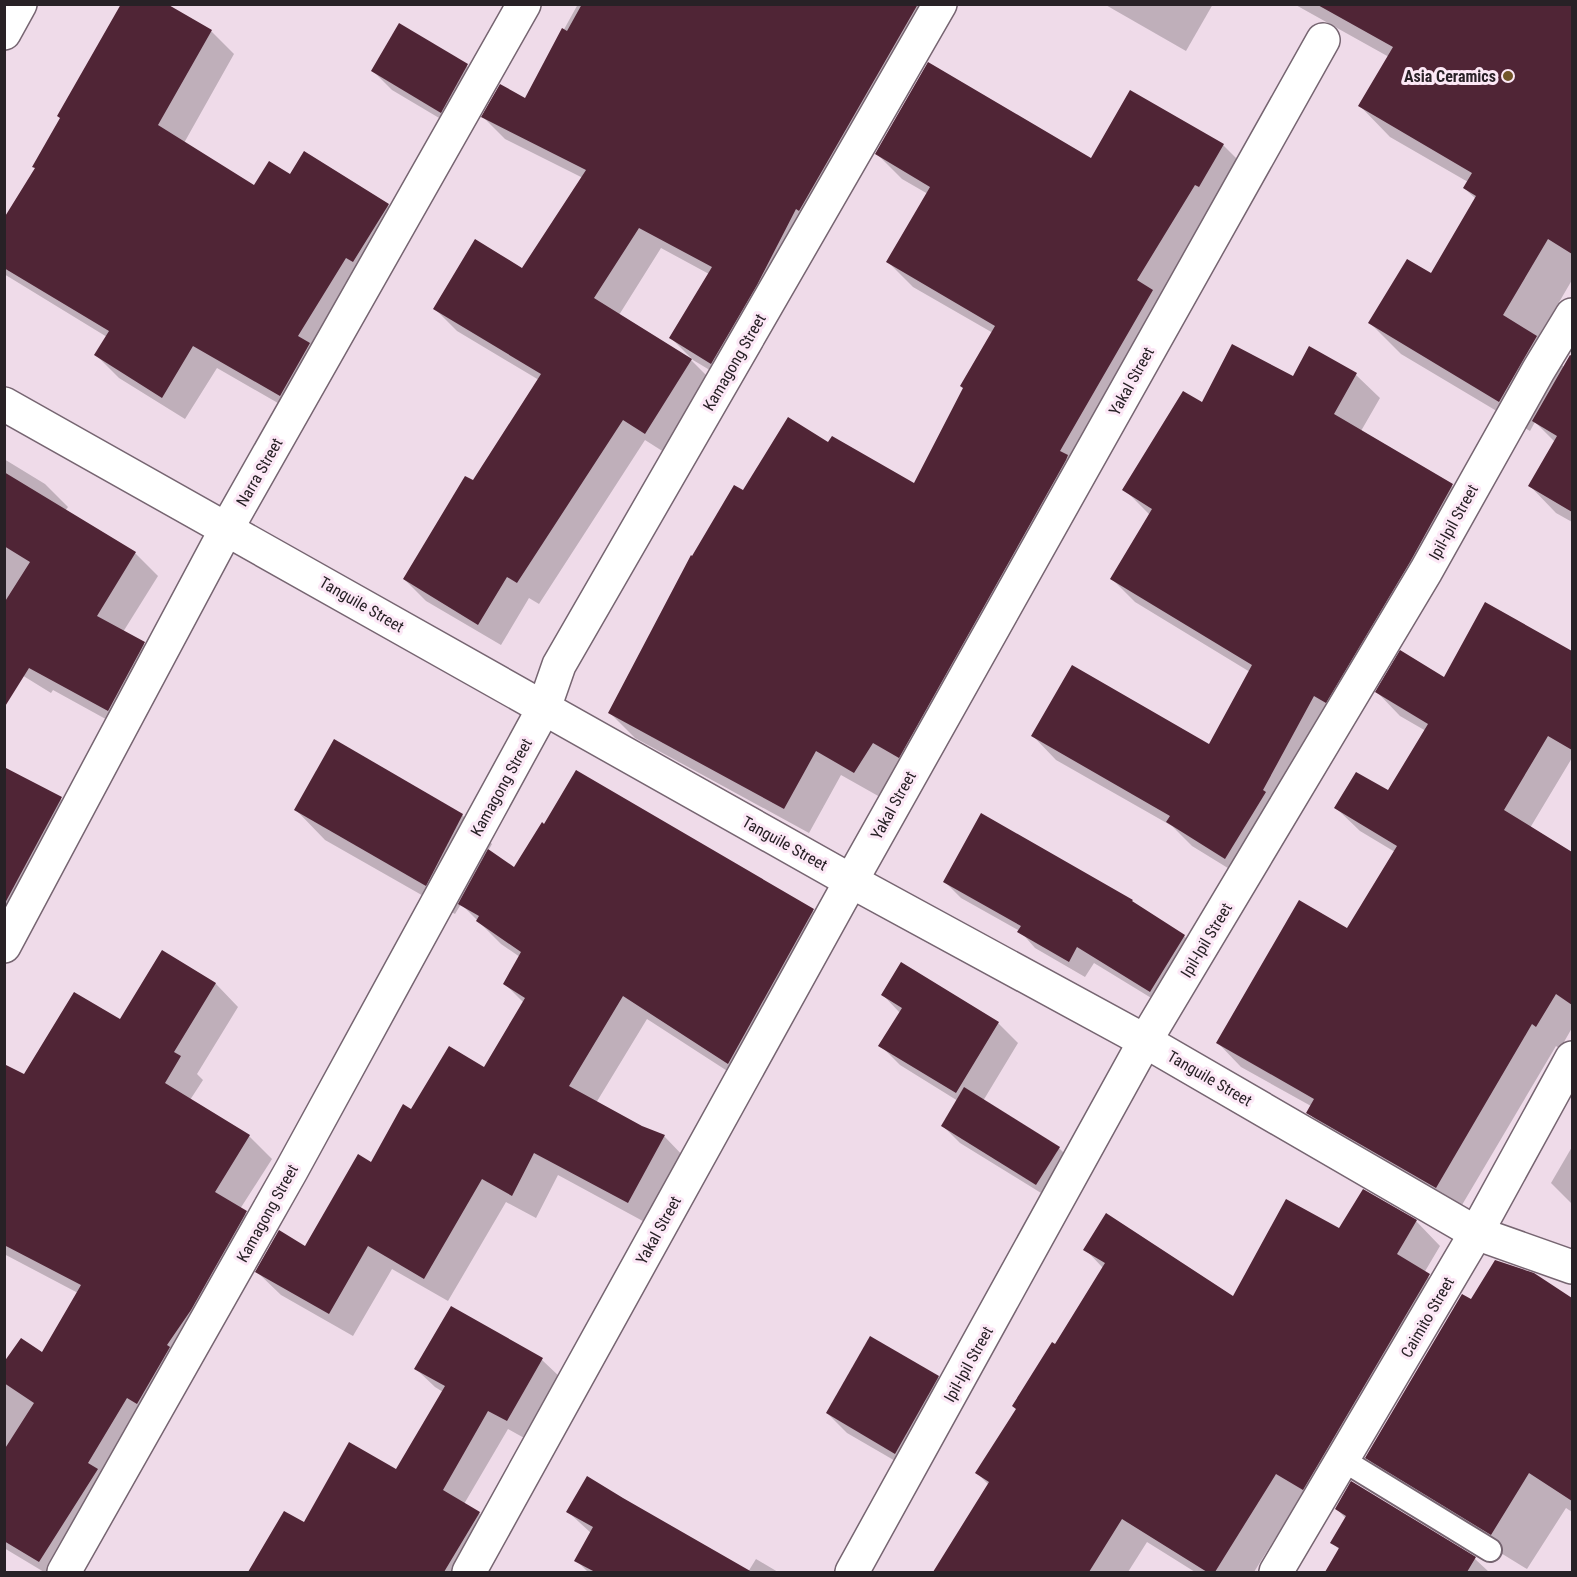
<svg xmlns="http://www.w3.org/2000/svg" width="1577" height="1577" font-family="'Roboto Condensed',sans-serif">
	<rect width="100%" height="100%" fill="#efdbe9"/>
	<g fill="#0003">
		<polygon points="578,4 928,4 733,384 693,360 671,338 709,274 661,248 619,315 691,360 713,382 667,454 645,440 539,604 529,598 501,645 426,601 404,579 473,482 539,380 457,331 435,309 523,270 583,178 505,139 483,117 525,100"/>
		<polygon points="1104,4 1213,4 1186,51"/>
		<polygon points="1294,4 1572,4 1572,280 1537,340 1564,367 1567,362 1572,365 1572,522 1556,513 1530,486 1555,442 1535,422 1530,431 1401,354 1370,323 1431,275 1476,199 1464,188 1468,182 1390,137 1360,106 1389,57"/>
		<polygon points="399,25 467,66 487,86 461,131 392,90 372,70"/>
		<polygon points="211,31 234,54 184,143 254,187 290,176 388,205 411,228 304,418 217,368 185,419 119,378 96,355 107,337 4,274 4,221"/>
		<polygon points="1223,145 1248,170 880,797 841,775 809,833 635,738 610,713 744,492 829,445 915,485 993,333 913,287 888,262 928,194 902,179 877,154 1091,160"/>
		<polygon points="1356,375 1380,398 1361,431 1452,486 1476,509 1249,881 1192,846 1172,826 1056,760 1033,736 1210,746 1250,672 1135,602 1112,579 1150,515 1124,489 1202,404 1293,378"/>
		<polygon points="4,459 45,484 68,507 65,511 135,553 158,576 123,632 144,644 167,666 131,733 53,690 51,693 4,664"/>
		<polygon points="1486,604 1572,653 1572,758 1530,828 1572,853 1572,1028 1560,1049 1556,1046 1459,1210 1331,1136 1308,1112 1311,1106 1241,1067 1218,1043 1348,930 1395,852 1360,831 1336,808 1388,793 1426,731 1400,716 1377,692 1445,679"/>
		<polygon points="4,768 61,799 87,825 4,936"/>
		<polygon points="296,810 462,815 492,844 488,851 515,869 813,911 836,934 752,1087 647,1019 596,1103 641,1127 664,1136 687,1160 652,1226 558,1175 536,1218 506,1202 448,1301 392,1269 353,1336 281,1295 257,1272 305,1248 411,1111 484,1069 524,1003 505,984 520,957 501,944 461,904 455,914 325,840"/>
		<polygon points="944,881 1137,906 1184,936 1200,952 1166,1007 1094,963 1085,977 1035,948 1020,931 961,898"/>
		<polygon points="163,952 216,984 238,1007 197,1074 203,1080 190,1100 249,1136 272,1159 240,1209 268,1235 70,1572 44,1572 4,1548 4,1365 42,1354 78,1293 4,1254 4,1078 24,1076 120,1021"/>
		<polygon points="883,995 998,1023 1018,1043 983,1101 1059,1148 1076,1165 1054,1201 960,1143 943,1126 958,1101 900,1065 880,1045 900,1013"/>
		<polygon points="1572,1147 1572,1204 1551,1183"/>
		<polygon points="1416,1221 1440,1246 1424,1273 1453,1300 1327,1513 1301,1497 1254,1572 1195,1572 1147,1542 1128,1572 938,1572 989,1485 977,1473 1103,1268 1085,1249 1234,1298 1339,1230"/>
		<polygon points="1533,1275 1572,1299 1572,1512 1566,1508 1527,1569 1403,1493 1367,1458 1471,1301"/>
		<polygon points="451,1308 542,1360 561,1378 526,1439 508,1429 464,1504 479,1513 498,1532 474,1572 250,1572 284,1513 305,1524 397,1471 443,1392 435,1387 416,1369"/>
		<polygon points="938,1377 958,1397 916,1473 847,1433 827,1413"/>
		<polygon points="1352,1483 1475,1559 1489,1572 1326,1572 1340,1550 1332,1543 1346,1519 1337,1509"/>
		<polygon points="567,1511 748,1572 756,1559 778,1572 588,1572 576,1560 591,1533"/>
	</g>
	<g fill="#502536">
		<polygon points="121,4 167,4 212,30 158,125 254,185 269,161 290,174 304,151 389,204 353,262 346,258 298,336 310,343 280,396 193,346 162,398 94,355 109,331 4,268 4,218 35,168 32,167 60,118 57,116"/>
		<polygon points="582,4 918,4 799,211 796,209 757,285 711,364 669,338 712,267 639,228 594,298 692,359 645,434 623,420 517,583 507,577 478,625 403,579 465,476 473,480 541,374 433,309 475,239 522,268 586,170 481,117 500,84 525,98 562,28 567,31"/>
		<polygon points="1316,4 1572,4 1572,254 1548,239 1503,315 1537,336 1499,402 1368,323 1407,259 1431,273 1476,196 1463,188 1472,173 1358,106 1393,47"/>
		<polygon points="399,23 468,64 441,113 371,71"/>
		<polygon points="928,62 1091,158 1130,90 1224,144 1199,187 1195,185 1137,280 1153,290 1060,451 1068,455 1066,460 899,758 873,743 854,773 816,751 784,809 608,713 691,555 692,556 734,485 743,490 788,417 828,442 832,436 914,483 963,388 960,386 995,326 886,262 930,187 875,154"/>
		<polygon points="1232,344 1293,376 1309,346 1357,373 1334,414 1453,484 1410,562 1326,703 1314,696 1263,790 1266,792 1225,859 1166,822 1170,816 1031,736 1072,665 1209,744 1252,665 1110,579 1152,509 1122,490 1183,391 1202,402"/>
		<polygon points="1570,355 1572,356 1572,512 1528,486 1557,436 1532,421"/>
		<polygon points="4,472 136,552 97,616 145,642 108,711 29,668 4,708 4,603 30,562 4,546"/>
		<polygon points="1485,602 1572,651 1572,750 1548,736 1504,810 1572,852 1572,1005 1556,994 1536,1027 1532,1024 1436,1188 1306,1113 1314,1099 1216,1043 1299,900 1347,928 1397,846 1334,808 1356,772 1388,790 1428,724 1375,692 1400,650 1444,677"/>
		<polygon points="334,739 463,814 426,886 294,810"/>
		<polygon points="4,767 62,797 4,905"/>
		<polygon points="576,770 814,909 728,1064 623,996 569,1086 642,1126 665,1135 628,1203 534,1153 512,1196 482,1179 424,1279 368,1246 329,1314 255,1272 279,1230 305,1246 358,1154 371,1162 403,1104 411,1109 449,1046 484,1067 525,998 503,984 521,952 476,921 479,916 458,904 488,849 514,867 542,822 544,824"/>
		<polygon points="981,813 1133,900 1132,901 1185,935 1150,992 1077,947 1069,962 1017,932 1021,926 943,882"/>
		<polygon points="162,950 216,983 174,1052 181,1056 165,1083 250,1135 215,1192 247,1211 191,1310 167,1345 170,1347 137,1404 127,1398 88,1463 98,1469 39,1562 4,1541 4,1450 34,1403 4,1383 4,1362 21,1338 42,1352 81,1285 4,1245 4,1064 24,1074 74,992 120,1019"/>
		<polygon points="901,962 999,1022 956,1093 878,1046 902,1008 881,995"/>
		<polygon points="964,1087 1060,1147 1036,1185 941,1126"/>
		<polygon points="1363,1189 1417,1220 1397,1254 1430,1274 1303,1490 1276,1474 1215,1572 1207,1572 1122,1519 1089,1572 933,1572 989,1482 975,1473 1016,1409 1012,1406 1052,1342 1055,1344 1105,1263 1083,1250 1106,1213 1233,1296 1286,1199 1339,1228"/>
		<polygon points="1495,1260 1534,1273 1572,1298 1572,1501 1529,1473 1491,1535 1365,1458 1462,1294 1471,1299"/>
		<polygon points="451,1306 543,1358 507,1421 488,1411 443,1490 480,1512 444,1572 248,1572 284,1511 304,1522 349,1442 396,1469 445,1386 414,1369"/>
		<polygon points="870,1336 939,1376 895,1454 826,1413"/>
		<polygon points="587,1476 623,1498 752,1572 595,1572 574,1561 593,1527 566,1512"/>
		<polygon points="1351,1481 1476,1557 1467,1572 1325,1572 1339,1548 1330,1543 1346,1516 1335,1509"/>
	</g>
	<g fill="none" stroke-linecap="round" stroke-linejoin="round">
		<defs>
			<polyline id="lane" points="1343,1460 1490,1550"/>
			<g id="street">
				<polyline points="4,404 851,881 1145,1041 1476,1233 1572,1267"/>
				<polyline points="4,946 227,528 524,4"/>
				<polyline points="64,1572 291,1171 544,708 559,665 940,4"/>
				<polyline points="469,1572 851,881 1323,40"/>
				<polyline points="852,1572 1145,1041 1426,571 1538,371 1572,315"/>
				<polyline points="1276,1572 1476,1233 1572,1058"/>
			</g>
			<polyline id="secondary" points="4,33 20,4"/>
		</defs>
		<use href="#lane" stroke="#766571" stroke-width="26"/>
		<use href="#street" stroke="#766571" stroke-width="36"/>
		<use href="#secondary" stroke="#766571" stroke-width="36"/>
		<use href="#lane" stroke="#fff" stroke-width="22"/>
		<use href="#street" stroke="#fff" stroke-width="33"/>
		<use href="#secondary" stroke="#fff" stroke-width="33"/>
	</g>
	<circle fill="#725629" stroke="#fce8f6" stroke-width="2" cx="1508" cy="76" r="6"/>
	<g text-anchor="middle" stroke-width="6" stroke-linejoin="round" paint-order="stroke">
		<g font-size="16" font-weight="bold" fill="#282126" stroke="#fce8f6" text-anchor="end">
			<text x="1496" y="82">Asia Ceramics</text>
		</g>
		<g font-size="16" fill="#282126" stroke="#fce8f6">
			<text transform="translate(734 362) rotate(-60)" y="6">Kamagong Street</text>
			<text transform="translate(1131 381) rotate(-61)" y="6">Yakal Street</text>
			<text transform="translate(259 472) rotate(-60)" y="6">Narra Street</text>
			<text transform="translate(1453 522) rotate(-61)" y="6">Ipil-Ipil Street</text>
			<text transform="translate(362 604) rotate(30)" y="6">Tanguile Street</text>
			<text transform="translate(501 787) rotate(-61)" y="6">Kamagong Street</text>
			<text transform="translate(893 805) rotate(-61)" y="6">Yakal Street</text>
			<text transform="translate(785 843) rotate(29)" y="6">Tanguile Street</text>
			<text transform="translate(1206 940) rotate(-59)" y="6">Ipil-Ipil Street</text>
			<text transform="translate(1210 1078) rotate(30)" y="6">Tanguile Street</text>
			<text transform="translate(267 1213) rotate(-61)" y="6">Kamagong Street</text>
			<text transform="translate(658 1230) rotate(-61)" y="6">Yakal Street</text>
			<text transform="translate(1427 1317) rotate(-60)" y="6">Caimito Street</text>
			<text transform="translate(968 1364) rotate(-61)" y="6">Ipil-Ipil Street</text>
		</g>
	</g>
	<rect width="1577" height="1577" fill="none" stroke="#282126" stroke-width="12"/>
</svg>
